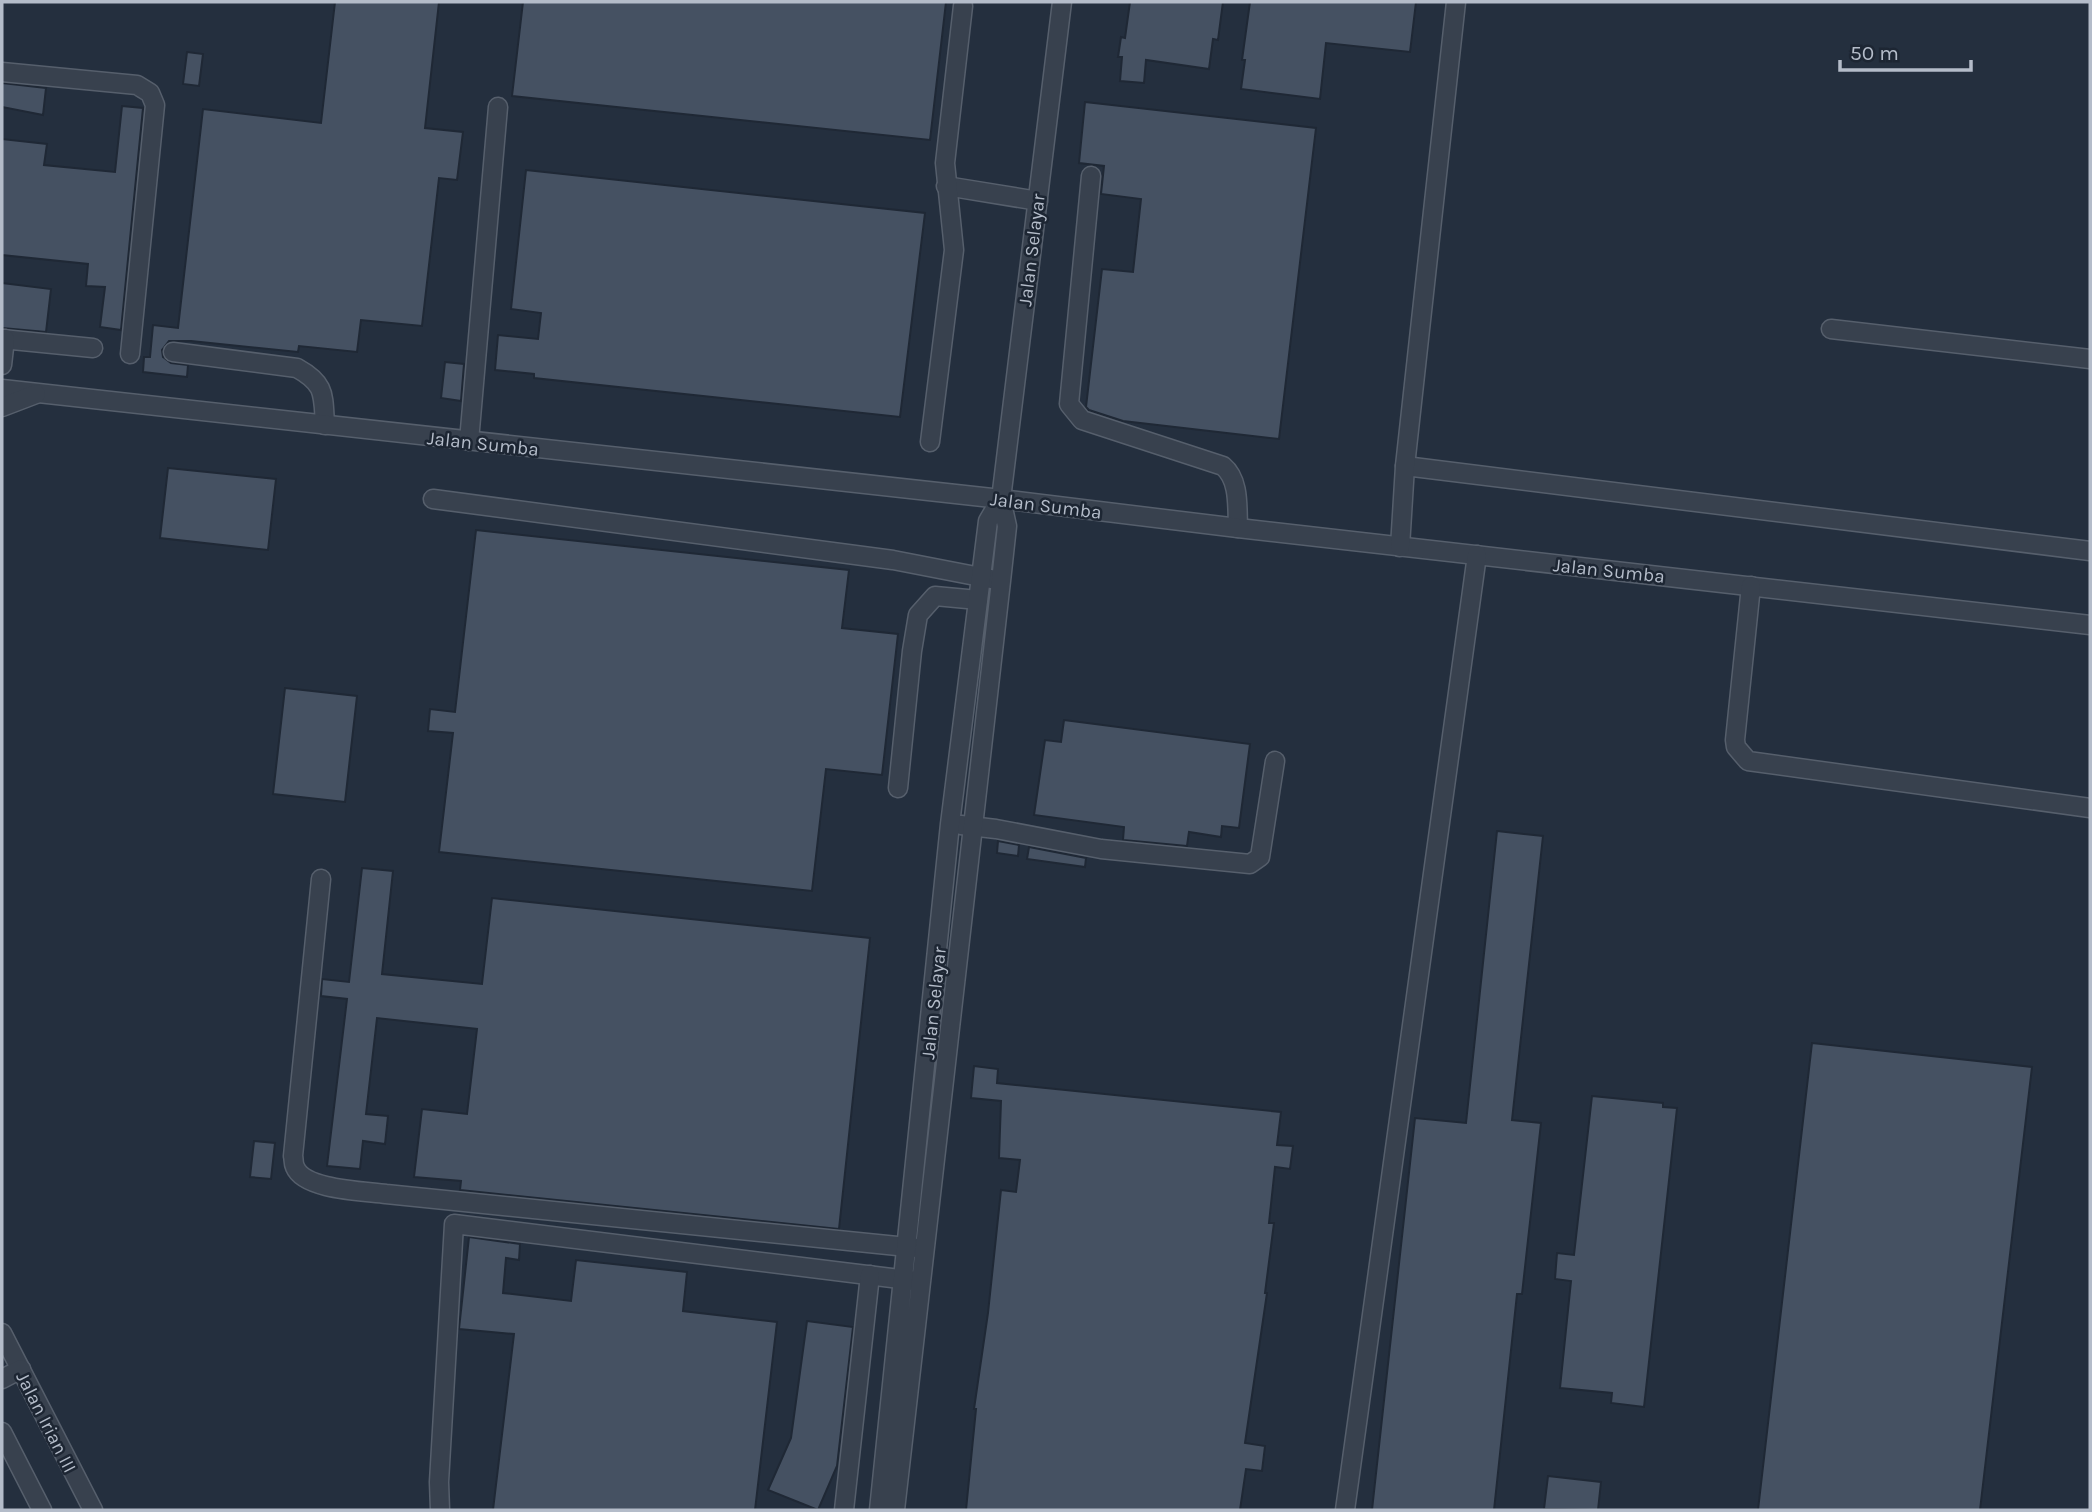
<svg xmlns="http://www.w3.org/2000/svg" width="2092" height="1512" font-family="Karla,sans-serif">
	<rect width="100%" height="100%" fill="#242f3e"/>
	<g fill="#455162" stroke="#1f2835" stroke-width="2">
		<polygon points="335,2 439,2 425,128 463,132 457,180 439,178 422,326 361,320 357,352 299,346 298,352 191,341 169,341 162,350 163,357 171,363 188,365 187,377 143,372 144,357 150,357 153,325 178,328 203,109 321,123"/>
		<polygon points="523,2 946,2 930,140 512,96"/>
		<polygon points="1130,2 1223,2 1218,40 1213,39 1209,69 1146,60 1144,83 1120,81 1122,57 1118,57 1121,37 1125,38"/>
		<polygon points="1250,2 1416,2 1410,52 1326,43 1320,99 1241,89 1245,60 1242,60"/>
		<polygon points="187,52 203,54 199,86 183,84"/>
		<polygon points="2,83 46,88 43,115 2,107"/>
		<polygon points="1085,102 1316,128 1279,439 1123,421 1089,410 1086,407 1102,269 1133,272 1141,199 1101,194 1104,166 1079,163"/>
		<polygon points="122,106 143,108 121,330 100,327 105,287 86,286 88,264 2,255 2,139 47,144 44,165 115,172"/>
		<polygon points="526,170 925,213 900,417 534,378 534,374 495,370 498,335 538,339 541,313 511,309"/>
		<polygon points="2,283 51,289 46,332 2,328"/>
		<polygon points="445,362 464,364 461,401 441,398"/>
		<polygon points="168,468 276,479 268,550 160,538"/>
		<polygon points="476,530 849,570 842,628 898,634 882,775 826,769 812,891 439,852 453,733 428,731 430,709 455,712"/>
		<polygon points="285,688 357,696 345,802 273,794"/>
		<polygon points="1064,720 1250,744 1239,828 1222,826 1221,837 1189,832 1187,846 1123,840 1124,827 1034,815 1045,740 1061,742"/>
		<polygon points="1497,831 1543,836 1512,1120 1541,1123 1522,1294 1517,1294 1494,1510 1372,1510 1415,1118 1466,1123"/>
		<polygon points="998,841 1019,845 1018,856 997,853"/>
		<polygon points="1029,847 1086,858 1085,867 1027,859"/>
		<polygon points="362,868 393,871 382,974 482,984 492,898 870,938 839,1229 460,1190 461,1181 414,1177 422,1109 467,1114 477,1029 377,1018 366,1114 388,1116 385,1144 363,1141 360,1169 327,1166 347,999 321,996 322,979 349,982"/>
		<polygon points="1812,1043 2032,1067 1980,1510 1758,1510"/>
		<polygon points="974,1066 998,1069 997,1083 1281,1112 1277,1145 1293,1146 1290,1169 1275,1167 1269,1223 1274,1223 1265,1293 1267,1293 1245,1443 1265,1446 1262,1471 1246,1469 1240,1510 966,1510 976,1409 974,1409 988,1313 1001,1190 1016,1192 1020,1160 999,1158 1001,1101 971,1098"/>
		<polygon points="1592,1096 1663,1103 1663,1107 1677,1108 1644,1407 1611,1403 1612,1393 1560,1388 1571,1281 1555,1279 1557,1253 1574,1255"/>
		<polygon points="254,1141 275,1143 271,1179 250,1177"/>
		<polygon points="469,1237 520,1244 519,1260 506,1258 503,1293 571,1301 576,1260 687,1272 683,1311 777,1322 755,1510 493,1510 514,1334 459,1329"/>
		<polygon points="807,1321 853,1327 837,1466 818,1510 768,1490 791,1438"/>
		<polygon points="1548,1476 1601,1482 1598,1510 1544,1509"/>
	</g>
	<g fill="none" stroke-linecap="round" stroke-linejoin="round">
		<defs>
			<g id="minor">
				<polyline points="2,72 137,85 150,93 155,105 130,354"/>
				<path d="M1091 176 1069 404 1082 420 1223 466C1240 480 1237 508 1238 528"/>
				<polyline points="946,186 1038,201"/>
				<polyline points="1831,329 2090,359"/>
				<polyline points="2,339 93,348"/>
				<path d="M173 352 297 368C326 384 323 395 325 425"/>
				<polyline points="2,365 5,339"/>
				<polyline points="2,389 1001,499 1238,528 2090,625"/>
				<polyline points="2,407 36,394"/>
				<polyline points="469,441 498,107"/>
				<polyline points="930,442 954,250 945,163 963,6"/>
				<polyline points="1405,466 2090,551"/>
				<polyline points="433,499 893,560 991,579"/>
				<polyline points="1001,499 1062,2"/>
				<polyline points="1400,547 1405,466 1456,2"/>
				<polyline points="1751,586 1735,740 1736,747 1748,761 2090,808"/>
				<polyline points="898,788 912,651 918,615 935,596 978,600"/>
				<polyline points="961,825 996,829 1101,849 1250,864 1260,857 1275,761"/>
				<path d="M321 879 293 1156C294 1159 293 1163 295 1167 304 1190 364 1191 386 1194L917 1248"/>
				<polyline points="2,1333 93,1510"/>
				<polyline points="2,1379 21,1369"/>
				<polyline points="2,1432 42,1510"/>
				<polyline points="440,1510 439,1482 454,1224 916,1281"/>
				<polyline points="844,1510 870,1275"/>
				<polyline points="879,1510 950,824 988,521 1001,499 1007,526 1001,581 895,1510"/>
				<polyline points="1345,1510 1477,555"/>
			</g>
		</defs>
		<use href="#minor" stroke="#565f6c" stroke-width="21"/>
		<use href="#minor" stroke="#38414e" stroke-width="18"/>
	</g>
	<g text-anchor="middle" stroke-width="5" stroke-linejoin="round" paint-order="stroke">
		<g font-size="19" fill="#b4bcc9" stroke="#1d2633">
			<text transform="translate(1031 250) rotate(-83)" y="7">Jalan Selayar</text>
			<text transform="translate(483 443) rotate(6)" y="7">Jalan Sumba</text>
			<text transform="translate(1046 505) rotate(7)" y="7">Jalan Sumba</text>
			<text transform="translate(1609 570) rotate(6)" y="7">Jalan Sumba</text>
			<text transform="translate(933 1003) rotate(-84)" y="7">Jalan Selayar</text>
			<text transform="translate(47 1422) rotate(63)" y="7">Jalan Irian III</text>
		</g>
	</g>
	<rect width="2092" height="1512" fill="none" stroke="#b4bcc9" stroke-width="7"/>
	<path d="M1840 60v10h131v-10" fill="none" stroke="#b4bcc9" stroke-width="3.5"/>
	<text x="1850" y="60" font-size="21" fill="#b4bcc9" stroke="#1d2633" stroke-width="5" paint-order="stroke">50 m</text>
</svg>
